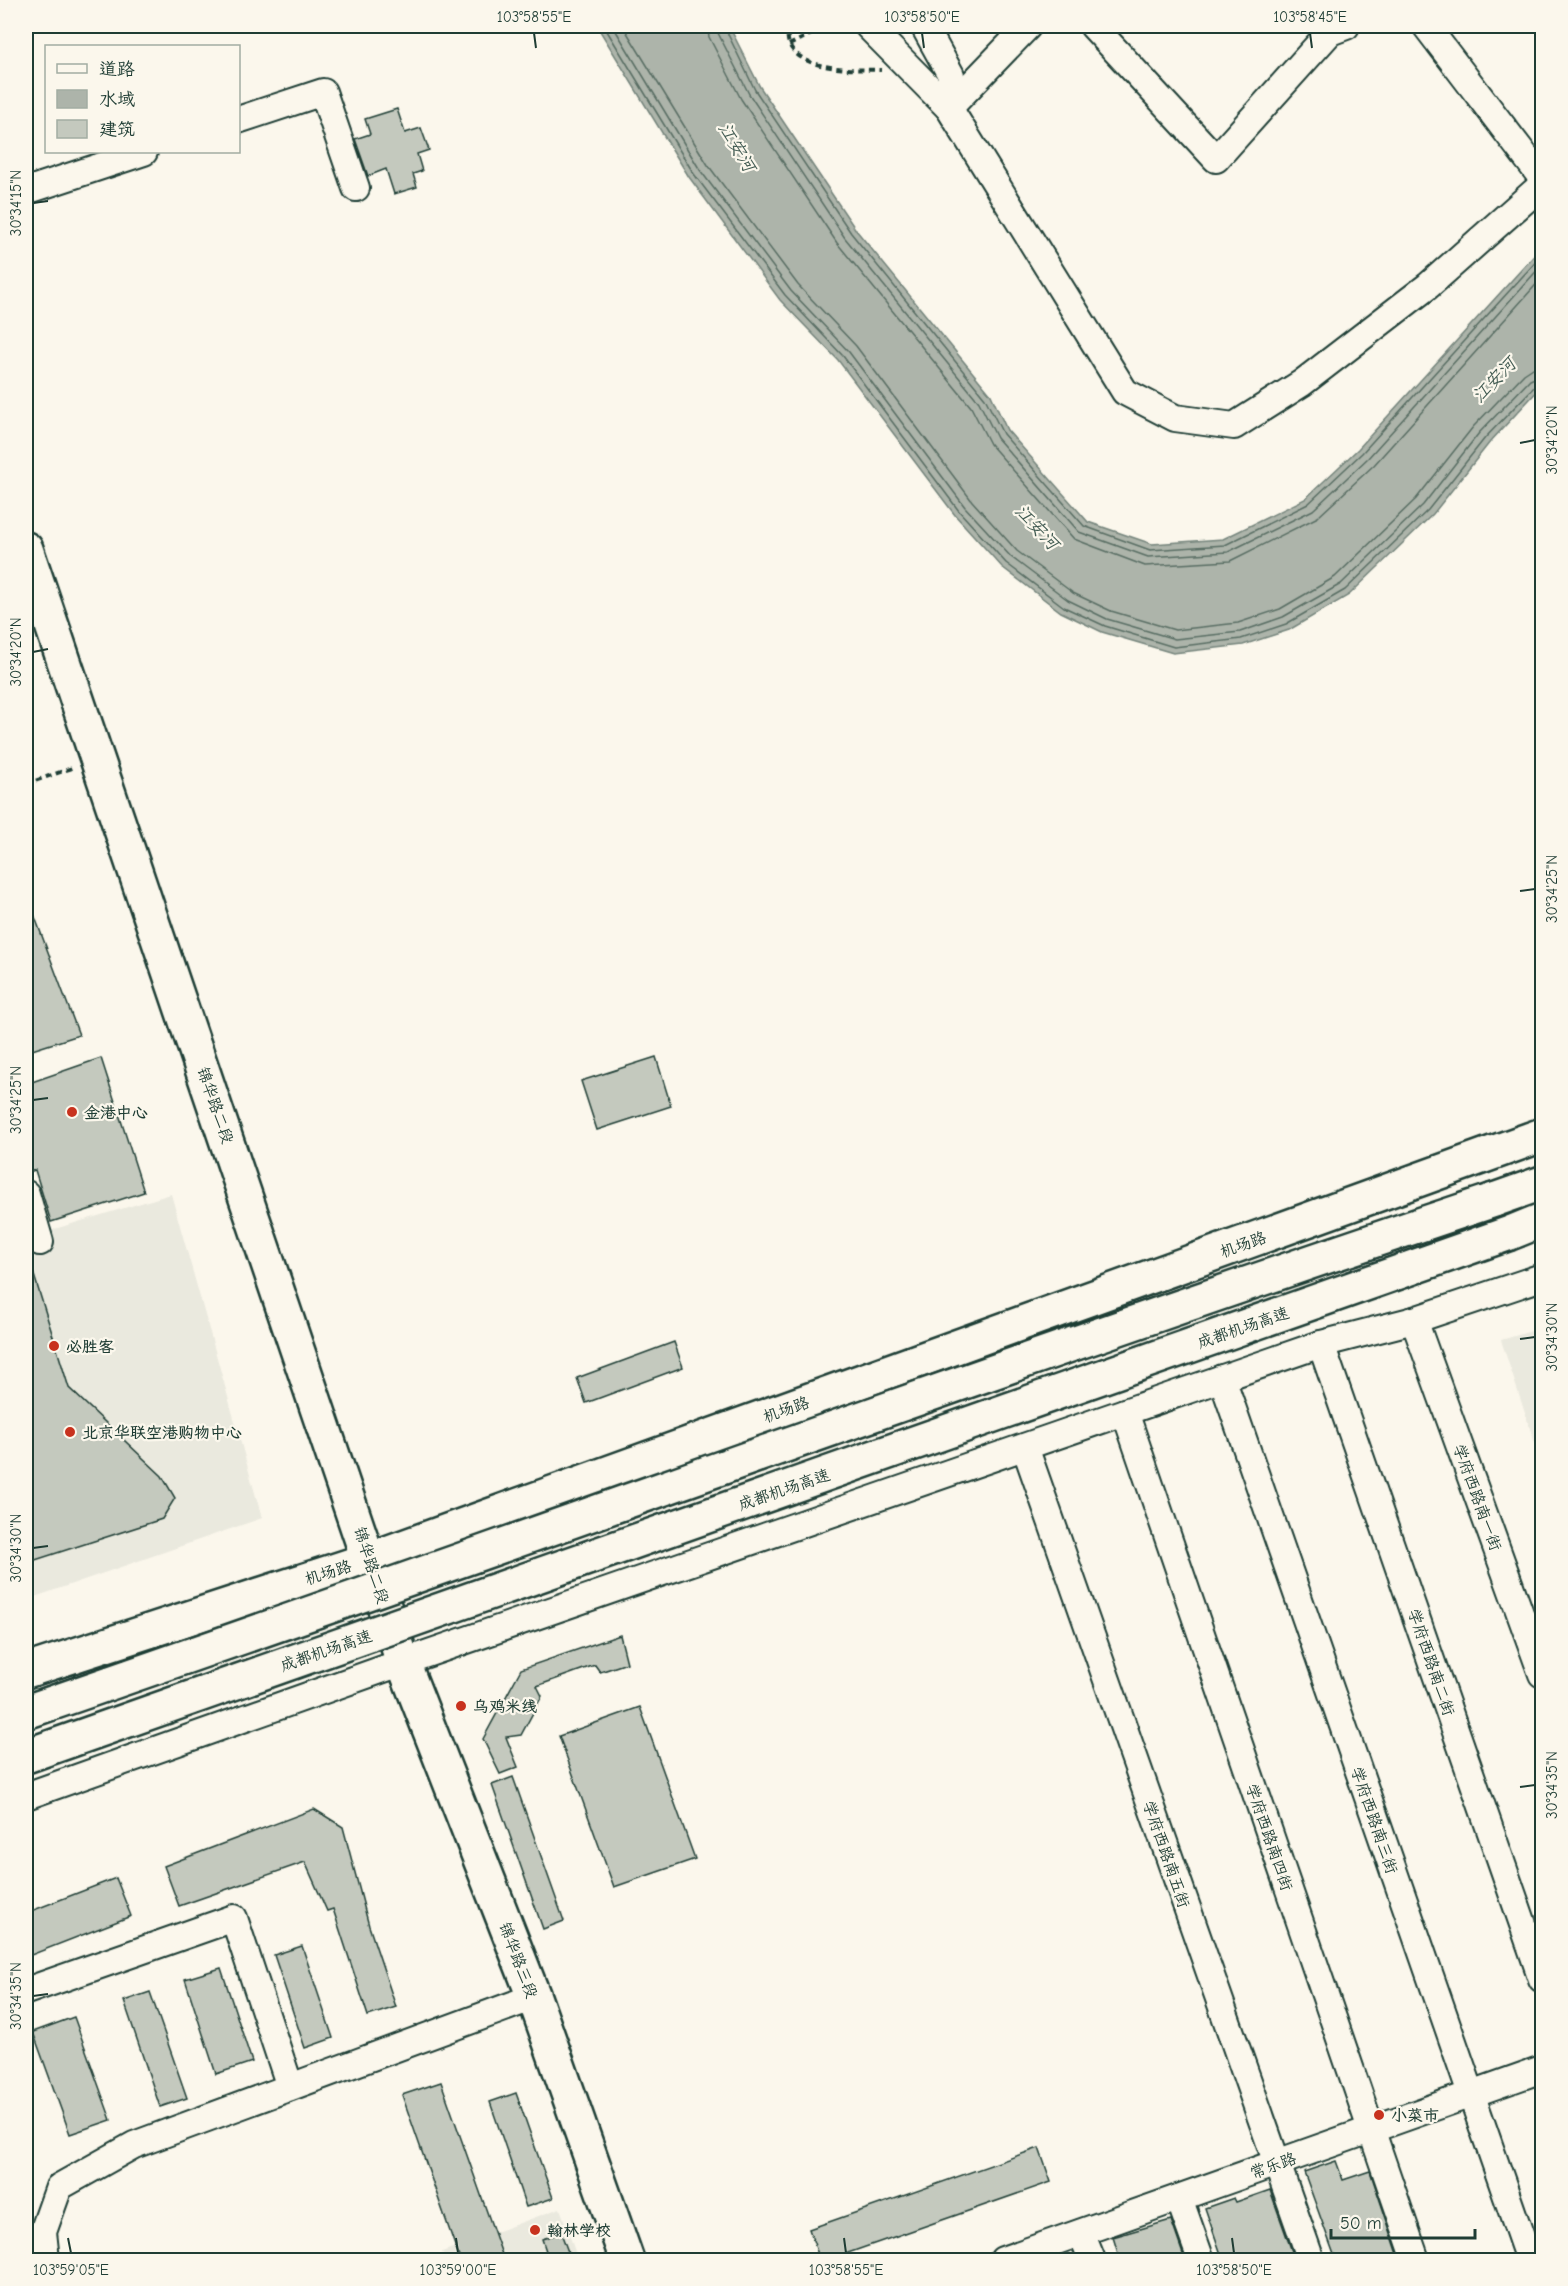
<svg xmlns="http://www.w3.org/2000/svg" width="1568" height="2286" font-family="'Comic Neue','LXGW WenKai TC',sans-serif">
	<rect width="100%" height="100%" fill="#fbf7ec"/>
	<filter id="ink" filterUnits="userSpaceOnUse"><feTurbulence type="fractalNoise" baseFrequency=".0167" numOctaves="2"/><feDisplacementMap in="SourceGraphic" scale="12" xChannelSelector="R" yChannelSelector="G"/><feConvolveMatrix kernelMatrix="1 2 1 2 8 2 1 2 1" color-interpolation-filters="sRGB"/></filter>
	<g filter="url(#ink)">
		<g fill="#eae9de">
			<polygon points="171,1194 262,1518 26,1600 26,1224 38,1234"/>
			<polygon points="1542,1328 1542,1465 1501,1340"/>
			<polygon points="560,2208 578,2260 445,2260 442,2252"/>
		</g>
		<polygon fill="#adb4aa" stroke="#74847b" stroke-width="1.5" points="597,26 729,26 760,87 856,230 991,395 1007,430 1088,522 1152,544 1223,539 1305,499 1358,449 1542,247 1542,386 1490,442 1433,514 1349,595 1289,630 1243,645 1173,653 1102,632 1061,612 1002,567 955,515 838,360 780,300 689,177"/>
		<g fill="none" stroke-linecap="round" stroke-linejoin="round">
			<g stroke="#586d63" stroke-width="1.5">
				<polyline points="604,26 694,174 785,295 843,356 959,511 1006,563 1064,607 1105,626 1174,647 1241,639 1286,624 1345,590 1428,510 1485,438 1536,385 1542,383"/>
				<polyline points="613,26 700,170 791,291 849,352 965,507 1011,557 1068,600 1107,619 1175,639 1240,632 1283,617 1341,584 1423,505 1479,433 1530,380 1542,375"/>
				<polyline points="623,26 708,165 798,285 856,346 972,501 1017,551 1073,593 1111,611 1175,630 1238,623 1280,609 1335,577 1416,499 1473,427 1524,374 1533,368 1542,366"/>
				<polyline points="707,26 709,37 741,99 837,243 971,407 990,444 1074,539 1145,566 1230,561 1318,517 1374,465 1542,278"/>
				<polyline points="716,26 718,33 749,94 845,238 979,402 997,438 1079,532 1148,557 1228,552 1313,510 1368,458 1542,265"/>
				<polyline points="724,26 755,90 851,233 985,398 1003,434 1084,526 1150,550 1225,545 1308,504 1362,453 1542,255"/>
			</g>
		</g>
		<g fill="#c4c9be" stroke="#1f3d34" stroke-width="1.5">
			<polygon points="397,109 405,133 421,128 429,150 417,154 422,171 413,174 417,187 394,194 386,169 368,176 355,139 370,134 365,119"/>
			<polygon points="26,893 79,1035 26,1052"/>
			<polygon points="656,1057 671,1106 597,1130 581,1081"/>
			<polygon points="101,1058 144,1192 51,1222 35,1170 26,1173 26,1084"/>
			<polygon points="29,1259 69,1388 162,1476 175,1498 162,1519 26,1563 26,1260"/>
			<polygon points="674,1342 683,1367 586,1403 577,1378"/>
			<polygon points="620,1635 627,1663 600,1672 595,1665 537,1686 542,1696 521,1735 506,1737 518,1767 500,1774 483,1739 521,1669"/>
			<polygon points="640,1707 695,1859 614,1887 559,1736"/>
			<polygon points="513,1777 564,1921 543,1929 492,1785"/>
			<polygon points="314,1809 343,1827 369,1926 396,2007 368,2016 333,1909 327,1911 305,1862 179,1906 164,1866"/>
			<polygon points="116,1878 131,1916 26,1957 26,1913"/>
			<polygon points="302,1946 333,2038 305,2048 274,1955"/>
			<polygon points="221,1968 252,2062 216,2074 185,1979"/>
			<polygon points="150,1992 187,2098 160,2107 124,2001"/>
			<polygon points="74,2017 111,2120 70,2134 33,2032"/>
			<polygon points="441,2082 504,2260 460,2260 402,2095"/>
			<polygon points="516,2093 553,2198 526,2207 490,2102"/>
			<polygon points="1039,2148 1051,2182 828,2260 820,2260 809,2229"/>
			<polygon points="1336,2161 1343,2180 1370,2171 1400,2260 1336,2260 1304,2172"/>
			<polygon points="1270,2190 1295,2260 1223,2260 1205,2208 1234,2198 1236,2202"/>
			<polygon points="1171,2220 1185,2260 1120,2260 1113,2237"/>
			<polygon points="561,2233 571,2260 549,2260 542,2239"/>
		</g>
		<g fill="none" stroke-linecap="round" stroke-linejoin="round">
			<defs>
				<g id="minor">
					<polyline points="868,26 949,108 1125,392 1175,418 1234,426 1302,383 1428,286 1542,185"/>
					<polyline points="924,26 951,75 949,108"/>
					<polyline points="1093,26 1216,159 1330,32 1346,26"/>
					<polyline points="1426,26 1542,178"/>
					<polyline points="949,108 1028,26"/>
					<polyline points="238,120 323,92 356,188"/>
					<polyline points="26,191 144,152"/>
					<polyline points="26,1194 40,1242"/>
					<polyline points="1414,1320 1542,1674"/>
					<polyline points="1321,1344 1542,1979"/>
					<polyline points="1222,1378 1529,2260"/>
					<polyline points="1125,1412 1416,2260"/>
					<polyline points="1025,1447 1311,2260"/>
					<polyline points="26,1796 403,1662 1321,1344 1414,1320 1542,1277"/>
					<polyline points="26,1991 234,1918 290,2087"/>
					<polyline points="1179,2198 1201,2260"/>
					<polyline points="1081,2233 1092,2260"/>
					<polyline points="46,2260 43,2232 59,2187 134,2145 534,1997"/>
					<polyline points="1003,2260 1542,2069"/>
				</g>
				<g id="major">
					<polyline points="26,549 403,1662 534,1997 627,2260"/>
					<polyline points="26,1671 370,1559 1542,1135"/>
				</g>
				<g id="highway">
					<polyline points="1494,1200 1542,1183"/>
					<polyline points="1510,1233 1542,1220"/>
				</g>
			</defs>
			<use href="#minor" stroke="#1f3d34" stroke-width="30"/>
			<use href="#major" stroke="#1f3d34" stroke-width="38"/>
			<use href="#highway" stroke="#1f3d34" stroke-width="38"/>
			<g stroke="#1f3d34" stroke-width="4" stroke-dasharray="6 4.5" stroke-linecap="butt">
				<path d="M786 26C788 31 787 39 789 44 802 72 856 69 881 70"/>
				<polyline points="787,29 796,26"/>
				<polyline points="789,45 828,26"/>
				<polyline points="26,784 75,767"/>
			</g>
			<use href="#minor" stroke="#fbf7ec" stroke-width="26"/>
			<use href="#major" stroke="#fbf7ec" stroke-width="33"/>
			<use href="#highway" stroke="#fbf7ec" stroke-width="33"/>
			<defs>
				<g id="highway-bridge">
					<path d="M26 1712C516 1544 1002 1364 1494 1200"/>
					<polyline points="26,1756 1510,1233"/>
				</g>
			</defs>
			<use href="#highway-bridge" stroke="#1f3d34" stroke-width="38" stroke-linecap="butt"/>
			<use href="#highway-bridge" stroke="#fbf7ec" stroke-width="33"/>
		</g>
	</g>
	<path fill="none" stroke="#1f3d34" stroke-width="2" d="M534 33 536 48M922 33 924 48M1310 33 1312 48M33 203 48 201M1520 443 1535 440M33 652 48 649M1520 891 1535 889M33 1100 48 1098M1520 1339 1535 1337M33 1548 48 1546M1520 1787 1535 1785M33 1996 48 1994M68 2238 71 2253M456 2238 458 2253M844 2238 846 2253M1232 2238 1234 2253"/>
	<g fill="#c8321e" stroke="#fbf7ec" stroke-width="2">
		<circle cx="72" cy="1112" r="6"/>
		<circle cx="54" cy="1346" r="6"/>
		<circle cx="70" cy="1432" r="6"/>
		<circle cx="461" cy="1706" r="6"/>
		<circle cx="1379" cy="2115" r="6"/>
		<circle cx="535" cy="2230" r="6"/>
	</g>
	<g text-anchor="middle" stroke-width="4.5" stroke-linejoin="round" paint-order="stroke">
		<g font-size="16" fill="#1f3d34" stroke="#fbf7ec">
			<text transform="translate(216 1105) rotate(71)" y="6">锦华路二段</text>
			<text transform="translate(1243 1244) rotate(-20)" y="6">机场路</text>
			<text transform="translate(1243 1327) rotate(-19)" y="6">成都机场高速</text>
			<text transform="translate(786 1409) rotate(-20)" y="6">机场路</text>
			<text transform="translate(784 1489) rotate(-19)" y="6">成都机场高速</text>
			<text transform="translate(1478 1497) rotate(70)" y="6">学府西路南一街</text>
			<text transform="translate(372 1565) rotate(72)" y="6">锦华路二段</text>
			<text transform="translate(328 1572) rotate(-18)" y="6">机场路</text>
			<text transform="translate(326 1650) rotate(-19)" y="6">成都机场高速</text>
			<text transform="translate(1432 1662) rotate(71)" y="6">学府西路南二街</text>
			<text transform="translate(1375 1820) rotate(71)" y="6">学府西路南三街</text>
			<text transform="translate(1270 1837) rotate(71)" y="6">学府西路南四街</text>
			<text transform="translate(1167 1854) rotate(71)" y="6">学府西路南五街</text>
			<text transform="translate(519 1960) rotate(69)" y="6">锦华路三段</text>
			<text transform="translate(1273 2165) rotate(-20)" y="6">常乐路</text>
		</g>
		<g font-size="16" font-weight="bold" fill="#1f3d34" stroke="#fbf7ec" text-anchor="start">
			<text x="84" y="1118">金港中心</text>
			<text x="66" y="1352">必胜客</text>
			<text x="82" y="1438">北京华联空港购物中心</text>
			<text x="473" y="1712">乌鸡米线</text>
			<text x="1391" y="2121">小菜市</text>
			<text x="547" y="2236">翰林学校</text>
		</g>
		<g font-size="18" font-style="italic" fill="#425b52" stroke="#fbf7ec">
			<text transform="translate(737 147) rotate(59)" y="6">江安河</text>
			<text transform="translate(1494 380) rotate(-46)" y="6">江安河</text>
			<text transform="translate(1037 527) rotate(47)" y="6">江安河</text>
		</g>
	</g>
	<rect width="1568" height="2286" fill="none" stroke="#fbf7ec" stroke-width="66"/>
	<rect x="45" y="45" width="195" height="108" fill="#fbf7ec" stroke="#a3ada2" stroke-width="1.5"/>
	<rect x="57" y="64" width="30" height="9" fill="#fbf7ec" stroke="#a3ada2" stroke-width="1.5"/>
	<text x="99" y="75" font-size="18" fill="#1f3d34">道路</text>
	<rect x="57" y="90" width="30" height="18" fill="#adb4aa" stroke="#a3ada2" stroke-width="1.5"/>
	<text x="99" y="105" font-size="18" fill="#1f3d34">水域</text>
	<rect x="57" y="120" width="30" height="18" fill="#c4c9be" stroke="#a3ada2" stroke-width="1.5"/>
	<text x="99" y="135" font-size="18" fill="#1f3d34">建筑</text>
	<path d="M1331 2229v9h144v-9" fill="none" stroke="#1f3d34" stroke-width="3"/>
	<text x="1340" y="2229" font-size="18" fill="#1f3d34" stroke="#fbf7ec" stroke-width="4.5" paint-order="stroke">50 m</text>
	<rect x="33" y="33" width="1502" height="2220" fill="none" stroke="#1f3d34" stroke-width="2"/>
	<g font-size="15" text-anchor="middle" fill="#1f3d34">
		<text x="534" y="22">103°58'55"E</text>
		<text x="922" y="22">103°58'50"E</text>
		<text x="1310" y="22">103°58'45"E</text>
		<text transform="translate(16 203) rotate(-90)" y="5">30°34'15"N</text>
		<text transform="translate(1552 440) rotate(-90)" y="5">30°34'20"N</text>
		<text transform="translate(16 652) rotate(-90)" y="5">30°34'20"N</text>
		<text transform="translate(1552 889) rotate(-90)" y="5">30°34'25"N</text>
		<text transform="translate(16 1100) rotate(-90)" y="5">30°34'25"N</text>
		<text transform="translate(1552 1337) rotate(-90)" y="5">30°34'30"N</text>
		<text transform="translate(16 1548) rotate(-90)" y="5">30°34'30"N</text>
		<text transform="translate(1552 1785) rotate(-90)" y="5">30°34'35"N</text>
		<text transform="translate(16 1996) rotate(-90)" y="5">30°34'35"N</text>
		<text x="71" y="2275">103°59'05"E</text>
		<text x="458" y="2275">103°59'00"E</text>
		<text x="846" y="2275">103°58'55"E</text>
		<text x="1234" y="2275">103°58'50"E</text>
	</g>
</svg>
